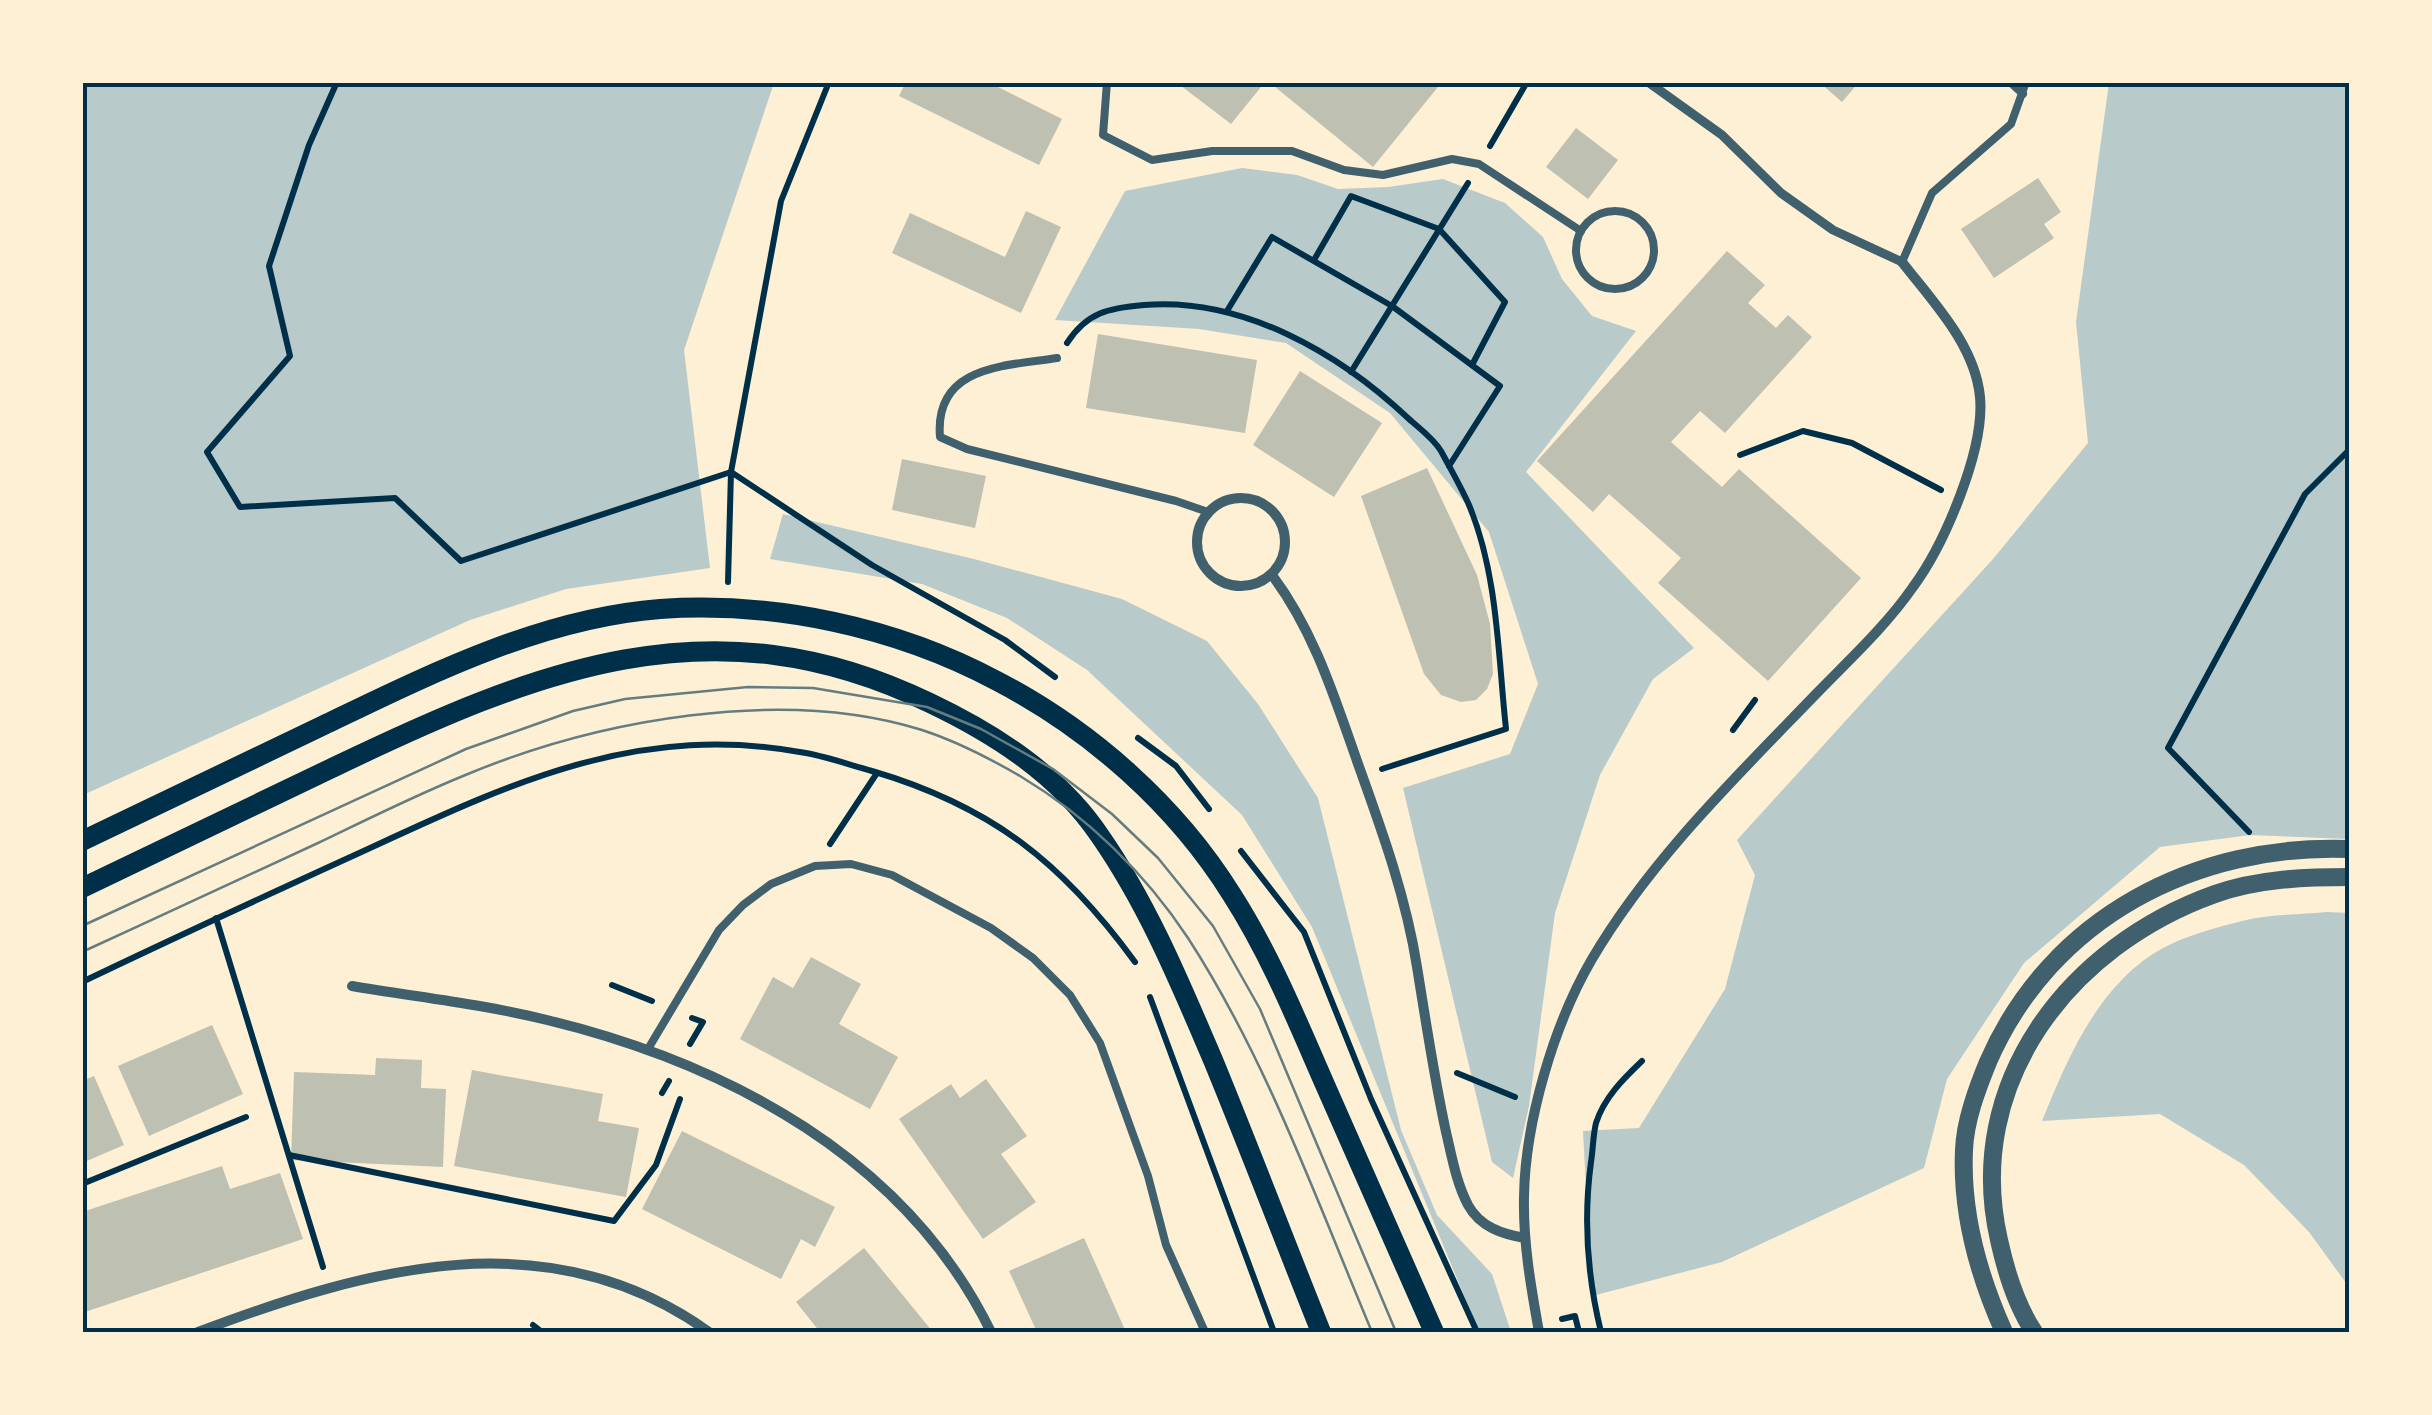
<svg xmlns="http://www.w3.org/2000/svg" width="2432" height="1415" font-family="'DM Sans',sans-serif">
	<rect width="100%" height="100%" fill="#fdf0d5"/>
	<g fill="#b9caca">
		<polygon points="82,83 774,83 684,350 710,568 566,589 470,620 83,795"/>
		<polygon points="2109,83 2349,83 2349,839 2250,835 2160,847 2024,963 1947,1079 1924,1168 1722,1262 1592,1296 1583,1131 1639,1128 1725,989 1755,875 1737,840 1993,559 2088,443 2076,322"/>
		<polygon points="1242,168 1297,175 1338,189 1388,187 1443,179 1505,203 1543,237 1562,279 1592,316 1636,331 1526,472 1694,648 1653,679 1600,775 1555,913 1529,1106 1513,1178 1492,1162 1403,788 1510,754 1538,684 1489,532 1390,413 1286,343 1199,329 1055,320 1125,191"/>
		<polygon points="783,514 974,559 1122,599 1207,641 1258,704 1318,798 1401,1130 1437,1215 1492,1274 1511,1332 1479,1332 1312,927 1242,815 1087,670 1007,618 922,584 770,559"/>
		<path d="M2326 912 2349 913V1287L2309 1232 2244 1165 2160 1114 2042 1121C2068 1057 2099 983 2163 948 2185 936 2218 927 2242 921 2269 914 2299 915 2326 912Z"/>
	</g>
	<g fill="#bec0b2">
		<polygon points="906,82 988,82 1062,119 1039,165 899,96"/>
		<polygon points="1176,82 1265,82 1231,124"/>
		<polygon points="1269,82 1442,82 1373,167"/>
		<polygon points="1819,82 1859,82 1842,102"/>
		<polygon points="1576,128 1618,160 1588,199 1546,167"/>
		<polygon points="2038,178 2061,212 2044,224 2054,238 1994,278 1961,229"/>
		<polygon points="1026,211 1061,227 1021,313 892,253 910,213 1005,257"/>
		<polygon points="1727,251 1765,285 1748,303 1776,328 1788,315 1812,337 1725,433 1700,411 1671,442 1722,487 1739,469 1861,578 1768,681 1658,583 1681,558 1609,494 1593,512 1537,461"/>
		<polygon points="1098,334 1257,360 1245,433 1086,408"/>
		<polygon points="1300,371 1382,423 1334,497 1253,445"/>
		<polygon points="902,459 986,476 975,528 892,510"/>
		<polygon points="1427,468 1477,575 1490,624 1493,674 1487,689 1476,700 1461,702 1441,695 1424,674 1361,496"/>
		<polygon points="811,957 861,984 839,1024 898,1057 870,1109 740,1039 773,977 793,988"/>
		<polygon points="212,1025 243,1094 149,1136 118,1066"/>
		<polygon points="376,1058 422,1060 421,1088 446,1089 443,1167 291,1160 294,1072 375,1075"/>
		<polygon points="472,1070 603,1094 598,1121 639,1128 626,1197 454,1166"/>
		<polygon points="94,1076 124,1145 82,1163 82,1081"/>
		<polygon points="986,1079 1027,1136 1001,1154 1036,1202 983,1239 899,1119 951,1084 960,1098"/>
		<polygon points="682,1131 835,1207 815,1247 801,1239 781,1279 642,1209"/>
		<polygon points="222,1166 230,1189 280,1173 303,1239 82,1313 82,1212"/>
		<polygon points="1084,1238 1126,1332 1037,1332 1009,1271"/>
		<polygon points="864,1248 933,1332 820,1332 796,1302"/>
	</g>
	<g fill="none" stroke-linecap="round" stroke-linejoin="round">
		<g stroke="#003049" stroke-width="6">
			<polyline points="337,82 309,145 269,266 290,356 207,452 240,507 395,498 461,561 731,472"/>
			<polyline points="1490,146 1527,82"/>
			<polyline points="1314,260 1351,196 1439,229 1505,302 1472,365"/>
			<polyline points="1227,311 1272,237 1392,306 1500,386 1449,466"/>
			<path d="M1067 343C1087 312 1109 308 1144 305 1243 297 1339 353 1409 419 1420 429 1433 438 1441 451 1450 468 1461 487 1469 505 1498 574 1498 656 1506 729L1382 769"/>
			<polyline points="1351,372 1468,183"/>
			<polyline points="1740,455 1803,431 1852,443 1941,490"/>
			<polyline points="731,472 872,565 1005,640 1055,677"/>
			<polyline points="728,582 731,472 781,201 829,82"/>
			<polyline points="1733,730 1755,700"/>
			<polyline points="1138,738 1176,766 1209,809"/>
			<polyline points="2249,832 2168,748 2305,494 2350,449"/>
			<polyline points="830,844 877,773"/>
			<polyline points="1241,851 1304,932 1371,1099 1477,1332"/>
			<polyline points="216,918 323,1267"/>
			<path d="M82 982C174 938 265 896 357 854 507 785 635 721 806 753 828 757 850 765 872 771 991 806 1062 862 1135 962"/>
			<polyline points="612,985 652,1001"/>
			<polyline points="1150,997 1274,1332"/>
			<polyline points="690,1044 703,1022 692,1018"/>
			<polyline points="1457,1073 1515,1097"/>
			<polyline points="662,1093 669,1081"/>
			<polyline points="289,1155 614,1221 656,1165 680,1099"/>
			<polyline points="82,1184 246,1117"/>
			<polyline points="1562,1319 1575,1316 1579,1332"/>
			<polyline points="533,1325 542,1332"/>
			<path d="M1601 1332C1587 1275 1583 1221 1591 1162 1593 1150 1593 1135 1596 1123 1604 1098 1623 1079 1642 1061"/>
		</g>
		<g stroke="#3f606c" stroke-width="8">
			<polyline points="1107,82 1103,135 1152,160 1212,151 1292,151 1344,170 1383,175 1452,159 1479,164 1581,231"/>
			<polyline points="2010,82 2023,94"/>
			<circle cx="1615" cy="250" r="39"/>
			<polyline points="1902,262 1932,193 2011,124 2026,82"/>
			<path d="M1057 358C1006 366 934 365 940 437L967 449 1176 501 1208 512"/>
			<polyline points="648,1049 719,930 743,905 771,884 815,866 851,864 892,875 991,928 1033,958 1070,995 1100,1043 1148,1176 1166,1245 1205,1332"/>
		</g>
		<polyline stroke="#3f606c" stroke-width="9" points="1648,82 1722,135 1781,193 1833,230 1902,262"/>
		<g stroke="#3f606c" stroke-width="10">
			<circle cx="1241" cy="542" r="44"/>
			<path d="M1272 575C1314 631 1334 696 1357 761 1381 828 1406 896 1417 967 1426 1022 1434 1077 1446 1132 1452 1157 1456 1182 1468 1205 1480 1227 1502 1234 1525 1238"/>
			<path d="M352 986C416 997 483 1004 547 1020 728 1064 906 1158 991 1332"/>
			<path d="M198 1332C367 1268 549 1217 709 1332"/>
			<path d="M1539 1332C1531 1287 1523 1243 1524 1197 1525 1122 1554 1024 1592 959 1650 860 1737 776 1816 694 1849 660 1886 626 1913 587 1944 545 1985 450 1980 397 1975 345 1933 302 1902 262"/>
		</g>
		<g stroke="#3f606c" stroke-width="18">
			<path d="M2004 1332C1978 1274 1961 1214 1964 1150 1965 1121 1977 1089 1988 1062 2051 917 2196 843 2350 849"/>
			<path d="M2034 1332C2016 1305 2006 1272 1999 1240 1963 1083 2069 946 2215 894 2257 879 2304 877 2350 877"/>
		</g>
		<g stroke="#003049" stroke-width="20">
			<path d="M82 841C163 802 244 763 324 725 430 674 542 618 660 609 774 601 896 627 997 681 1091 730 1176 805 1232 895 1271 956 1297 1021 1326 1087 1362 1169 1398 1251 1434 1332"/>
			<path d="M82 888C166 848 249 808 332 768 534 671 712 597 930 703 995 734 1059 775 1100 836 1148 905 1180 983 1213 1060 1250 1150 1285 1242 1321 1332"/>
		</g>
		<g stroke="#657d81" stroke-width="2.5">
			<polyline points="82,926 466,749 573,711 625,699 748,687 813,688 927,707 981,729 1053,769 1112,814 1158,858 1213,926 1260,1009 1396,1332"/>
			<path d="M82 952C161 916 240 879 318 843 366 820 414 796 463 776 596 720 781 686 922 730 956 741 989 758 1020 776 1087 816 1145 873 1188 938 1267 1060 1316 1199 1372 1332"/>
		</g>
	</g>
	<rect width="2432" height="1415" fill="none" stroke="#fdf0d5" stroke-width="170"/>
	<rect x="85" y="85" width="2262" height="1245" fill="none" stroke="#003049" stroke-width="4"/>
</svg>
